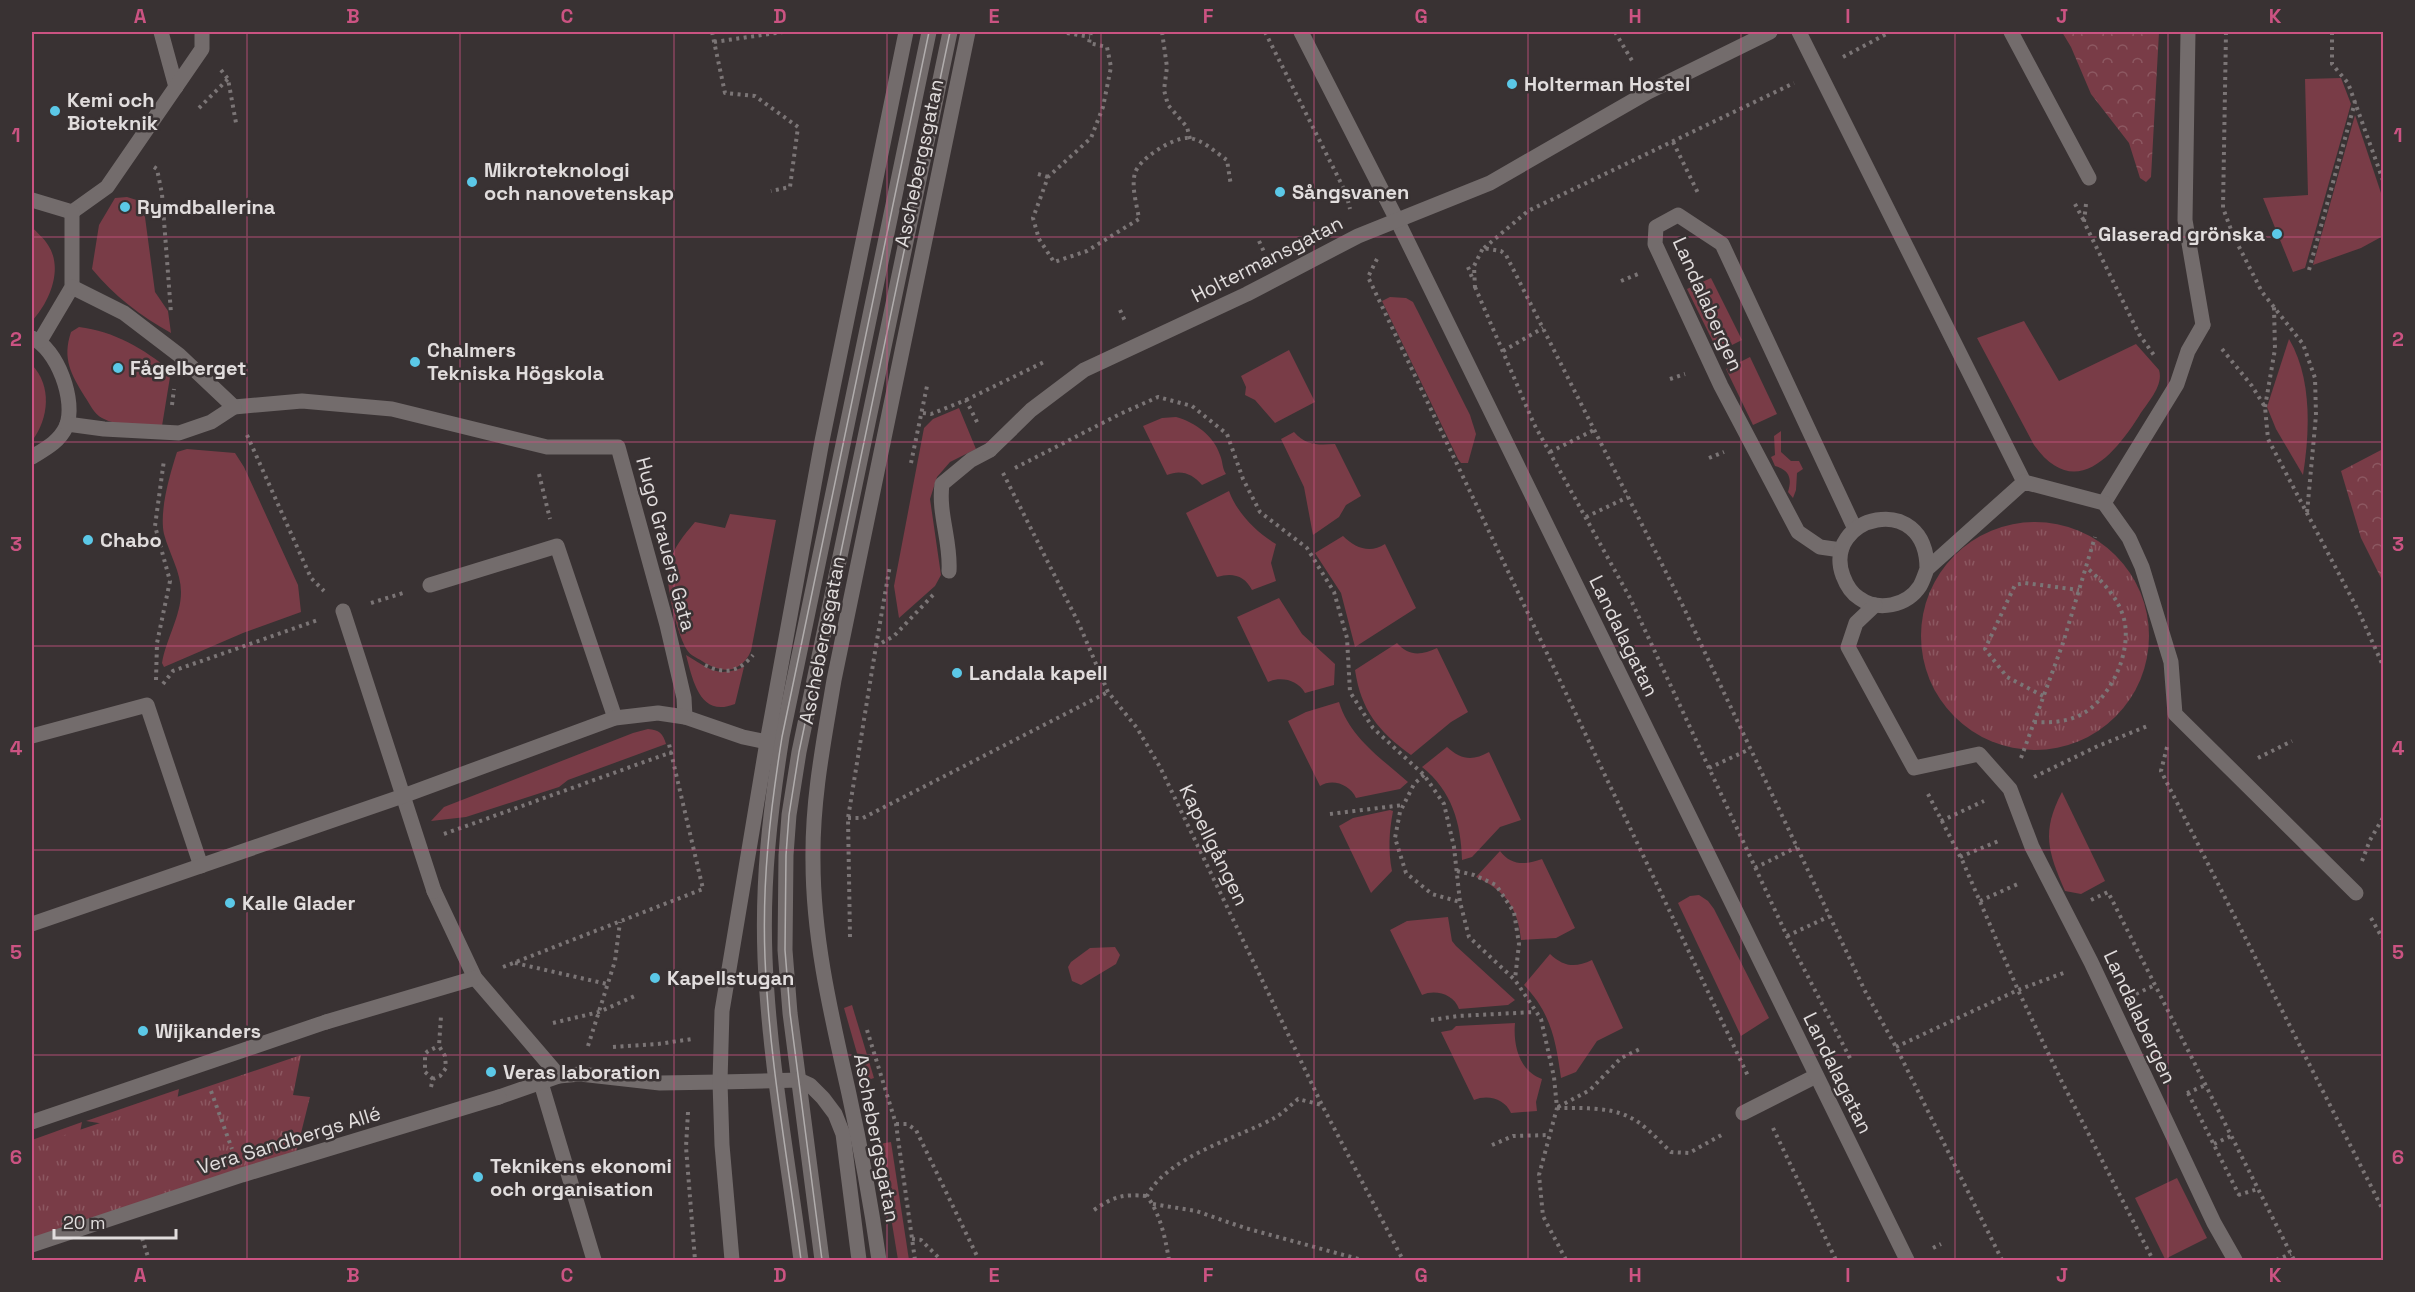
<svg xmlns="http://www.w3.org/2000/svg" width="2415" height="1292" font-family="'Space Grotesk',sans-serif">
	<defs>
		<pattern id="forest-crowns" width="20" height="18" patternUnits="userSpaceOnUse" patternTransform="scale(1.5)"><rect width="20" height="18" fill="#793c47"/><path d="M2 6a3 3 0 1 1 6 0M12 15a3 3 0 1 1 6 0" fill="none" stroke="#8c5861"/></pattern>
		<pattern id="park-tufts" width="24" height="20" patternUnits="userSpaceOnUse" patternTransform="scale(1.5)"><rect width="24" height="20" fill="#793c47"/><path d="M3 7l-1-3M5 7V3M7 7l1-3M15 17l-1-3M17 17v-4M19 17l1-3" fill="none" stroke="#8c5861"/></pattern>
	</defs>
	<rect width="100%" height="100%" fill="#393233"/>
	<g fill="#793c47">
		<polygon points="2341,78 2351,104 2305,268 2293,272 2263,198 2308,195 2305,79"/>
		<polygon points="2355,115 2383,199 2383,236 2361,248 2313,265"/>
		<path d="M127 197 143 202 155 292 168 311 171 333C141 316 114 296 92 269L99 225 115 198Z"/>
		<path d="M32 227C37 233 44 238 48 245 64 269 49 303 32 321Z"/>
		<polygon points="1711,278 1742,340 1718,352 1687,289"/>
		<polygon points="1390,297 1406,298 1413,302 1470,415 1476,434 1468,463 1461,463 1458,459 1382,301"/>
		<path d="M2024 321 2059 381 2136 344 2159 370C2164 386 2147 403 2139 416 2113 457 2074 501 2034 445L1977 338Z"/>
		<path d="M79 327C114 331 144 349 171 371L162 426C145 425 118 427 102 418 94 414 90 404 85 397 71 374 62 359 71 332Z"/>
		<path d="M2289 339C2312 378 2310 431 2303 475L2276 429 2267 407Z"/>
		<polygon points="1289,350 1315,402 1275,423 1255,400 1245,395 1246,387 1241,376"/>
		<polygon points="1750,357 1777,414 1753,425 1726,369"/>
		<path d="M32 365C52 386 49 418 32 441Z"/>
		<polygon points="959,408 976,449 950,462 937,477 930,499 941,575 935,586 899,618 894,586 924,428 933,419"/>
		<path d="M1176 417C1195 422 1214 436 1220 455 1223 462 1222 468 1226 474L1202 485C1193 474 1181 469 1167 475L1143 426 1162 418Z"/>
		<path d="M1781 431V452L1791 461H1799L1803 469 1797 473 1796 490 1793 498 1788 492C1792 479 1790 470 1775 466L1771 457 1775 455 1774 436Z"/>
		<path d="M1294 432C1306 446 1319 445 1335 444L1361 496 1346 505 1339 517 1313 535 1304 487 1281 439Z"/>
		<path d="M187 449 235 453 244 467 298 585 301 612 243 633 164 667 162 663C166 639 181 616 181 592 181 572 169 553 164 534 159 511 170 474 177 452Z"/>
		<path d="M1229 491C1237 513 1257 533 1276 544L1271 563 1276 581 1252 590C1245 576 1233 572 1217 577L1186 513Z"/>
		<path d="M730 514 776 520 751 651C740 675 720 673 702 661 697 658 690 655 687 650 677 634 664 582 669 565 673 548 684 535 695 522L725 528Z"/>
		<path d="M1343 536C1355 548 1370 554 1385 544L1416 608 1355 647 1341 593 1315 553Z"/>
		<path d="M1279 598 1302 634 1335 664 1334 685 1305 693C1298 680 1281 676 1268 682L1237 617Z"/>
		<path d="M1397 643C1409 657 1422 655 1437 648L1468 712 1451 722 1411 755C1378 731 1361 710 1355 670Z"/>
		<path d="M686 655C710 669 716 678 744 667L735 704C700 718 693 681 686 655Z"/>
		<path d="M1339 702C1350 738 1381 758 1408 782L1400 789 1356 798C1350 785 1333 778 1320 786L1288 721 1306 712Z"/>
		<path d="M648 729C659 730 663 733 666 744L568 780 559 787 466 817 431 821 444 807 633 733Z"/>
		<path d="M1447 747C1461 760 1473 761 1489 752L1521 820 1500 827 1472 857 1462 860C1461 823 1452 791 1422 767Z"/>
		<path d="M2062 792 2105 881 2081 894 2065 891C2048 852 2041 832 2062 792Z"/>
		<path d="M1390 810 1393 811C1389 833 1388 850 1392 871L1371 893 1339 826 1353 818Z"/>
		<path d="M1500 851C1511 866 1526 865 1542 859L1575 928 1556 938 1521 940C1518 907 1504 890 1476 877Z"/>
		<polygon points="1699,895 1708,901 1714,909 1769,1018 1741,1036 1678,903 1690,896"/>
		<path d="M1448 917 1452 941 1456 946 1515 1000 1508 1005 1459 1009C1454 994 1435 989 1422 995L1390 930 1407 921Z"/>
		<polygon points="1115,947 1120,955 1116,964 1081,985 1072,981 1068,967 1071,962 1090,948"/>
		<path d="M1550 954C1564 967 1575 968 1592 960L1623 1028 1597 1041 1576 1072 1561 1078C1556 1041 1551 1013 1524 985Z"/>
		<polygon points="852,1005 874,1078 865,1081 844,1008"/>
		<path d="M1515 1023C1513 1045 1519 1071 1542 1079L1536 1102 1537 1111 1511 1113C1505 1099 1488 1094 1474 1100L1441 1032 1452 1030 1456 1026Z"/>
		<polygon points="179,1089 172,1131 167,1134 86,1121"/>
		<polygon points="82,1122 75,1160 32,1152 32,1140"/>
		<polygon points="891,1142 909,1260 898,1260 879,1144"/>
		<polygon points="2177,1178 2207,1238 2165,1259 2135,1198"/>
	</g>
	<g fill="url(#forest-crowns)">
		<polygon points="2062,32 2159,32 2151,177 2146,182 2140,178 2129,143 2091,94 2071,47"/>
		<polygon points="2383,449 2383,582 2361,538 2341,471"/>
	</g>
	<g fill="url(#park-tufts)">
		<circle cx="2035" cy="636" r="114"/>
		<polygon points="301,1055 293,1095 310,1097 296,1153 32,1242 32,1146"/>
	</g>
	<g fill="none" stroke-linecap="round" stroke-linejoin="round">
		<g stroke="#7b7576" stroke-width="4" stroke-dasharray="3 4.5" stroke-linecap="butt">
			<polyline points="712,32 725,93 755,96 798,127 790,187 771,191"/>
			<path d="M1091 32 1089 43 1107 47 1111 67 1103 107 1091 138 1048 177 1033 218 1039 239 1054 262 1087 251 1139 219C1137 205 1131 187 1135 173 1139 159 1172 138 1187 138 1201 138 1215 152 1227 160L1231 186"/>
			<polyline points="1162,32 1167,67 1164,90 1168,105 1187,127 1190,139"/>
			<polyline points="1265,32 1346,193 1350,209"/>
			<polyline points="1615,32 1634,64"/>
			<polyline points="2226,32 2223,208 2233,235 2262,292 2303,344 2315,378 2316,415 2307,513"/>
			<polyline points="2332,32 2332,64 2348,83 2384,183"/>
			<polyline points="1067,33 1090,37"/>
			<polyline points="714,42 783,32"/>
			<polyline points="1843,57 1890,32"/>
			<polyline points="221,70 228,79 236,123"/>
			<polyline points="199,108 228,79"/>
			<polyline points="1673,142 1698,193"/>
			<polyline points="154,167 157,169 162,194 171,313"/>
			<polyline points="1038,174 1048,177"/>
			<polyline points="2075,204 2084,221"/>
			<polyline points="2086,204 2084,222 2139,334 2156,358"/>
			<polyline points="1259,241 1265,254"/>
			<polyline points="1484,248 1528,211 1794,83"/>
			<polyline points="1377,259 1368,277 1749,1078"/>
			<polyline points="1468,267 1473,280"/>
			<polyline points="2309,270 2355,102"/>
			<polyline points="1621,281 1638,274"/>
			<polyline points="1475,287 1534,424 1630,598 1787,936 1852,1062"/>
			<polyline points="1475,288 1474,266 1483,248 1501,251 1506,255 1682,604 1865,991 1896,1047 2002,1260"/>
			<polyline points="1120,310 1125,321"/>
			<polyline points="2222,349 2252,386 2265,407 2268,439 2359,612 2384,668"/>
			<polyline points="1503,351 1543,328"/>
			<polyline points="1670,379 1685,374"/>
			<polyline points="966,400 1044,362"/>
			<polyline points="172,405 174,389"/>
			<polyline points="2265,407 2275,349 2274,307"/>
			<polyline points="923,413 931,414 966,400 978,424"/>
			<polyline points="247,435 311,578 324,591"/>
			<polyline points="1550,452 1594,430"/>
			<polyline points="1709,458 1724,452"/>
			<polyline points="911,463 927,386"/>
			<polyline points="1015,468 1120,414 1158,397 1192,406 1227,434 1243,479 1260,512 1307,548 1334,592 1347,638 1350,692 1373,728 1424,775 1444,804 1454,847 1460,902 1469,937 1515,980 1541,1019 1554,1077 1557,1108 1539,1175 1543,1216 1566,1260"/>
			<polyline points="1003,473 1079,624 1108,692 1137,728 1160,767 1322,1105 1403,1260"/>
			<polyline points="539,474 550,519"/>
			<polyline points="1586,517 1628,497"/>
			<polyline points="371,603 403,593"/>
			<polyline points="876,646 890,565"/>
			<path d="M705 665C725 675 739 672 753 655"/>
			<polyline points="156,680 157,643 170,581 155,526 164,460"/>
			<polyline points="163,684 173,671 318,620"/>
			<polyline points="2043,696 2007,677 1985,649 2015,585 2025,583 2079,590"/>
			<path d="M2034 722C2051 723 2069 722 2084 713 2112 696 2132 651 2124 619 2118 597 2102 581 2086 567"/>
			<polyline points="2167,747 2161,771 2384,1212"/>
			<polyline points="2021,758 2063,643 2095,537"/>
			<polyline points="2258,758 2292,741"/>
			<polyline points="1709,768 1750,749"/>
			<polyline points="1424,775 1414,784 1400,812 1395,838 1406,873 1432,894 1460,902"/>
			<polyline points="2034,777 2098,746 2150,725"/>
			<polyline points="1928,794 1963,862 2018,990 2061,1080 2153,1260"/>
			<polyline points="1330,814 1403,805"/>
			<polyline points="848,818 863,818 1108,692"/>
			<polyline points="1941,821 1984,801"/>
			<polyline points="444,834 672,752"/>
			<polyline points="1960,857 2001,840"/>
			<polyline points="2362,861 2370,840 2384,816"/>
			<polyline points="1755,868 1797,847"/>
			<polyline points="1457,871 1474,875 1496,885 1514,912 1519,944 1515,979"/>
			<polyline points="2091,900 2108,892 2294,1260"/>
			<polyline points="1980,901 2020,883"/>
			<polyline points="2371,918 2384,941"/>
			<polyline points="1787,936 1830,916"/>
			<polyline points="850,937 848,818 876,646 894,636 933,595"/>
			<polyline points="515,963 607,984"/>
			<polyline points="503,967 703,889 669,744"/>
			<polyline points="2136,994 2155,985"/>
			<polyline points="1431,1020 1458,1016 1535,1012"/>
			<polyline points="553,1023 599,1012 637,995"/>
			<polyline points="867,1030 896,1124 915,1260"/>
			<polyline points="588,1046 615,961 620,922"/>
			<polyline points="613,1047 658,1044 692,1039"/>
			<polyline points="1896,1047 2018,990 2066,972"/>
			<polyline points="433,1079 425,1072 425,1054 428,1051 439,1046"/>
			<polyline points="431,1087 433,1079 440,1076 446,1068 445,1056 439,1046 441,1016"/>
			<polyline points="211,1091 232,1149"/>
			<polyline points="2187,1093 2206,1085"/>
			<polyline points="2188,1093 2239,1195"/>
			<polyline points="1558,1107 1590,1090 1621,1058 1640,1049"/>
			<path d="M1557 1108C1578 1108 1609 1107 1627 1116 1644 1123 1658 1140 1671 1152L1689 1153 1725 1133"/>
			<polyline points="688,1112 686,1147 695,1260"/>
			<polyline points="896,1124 907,1124 916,1130 979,1260"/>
			<polyline points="1773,1128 1836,1260"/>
			<polyline points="2214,1144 2231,1136"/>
			<polyline points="1492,1145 1513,1136 1550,1135"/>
			<polyline points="2238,1195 2258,1189"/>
			<polyline points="1153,1204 1196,1211 1245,1228 1362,1260"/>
			<path d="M1094 1210C1114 1196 1123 1194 1147 1196"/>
			<polyline points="142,1238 149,1260"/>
			<polyline points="912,1239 921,1240 941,1260"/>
			<polyline points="1933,1248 1941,1244"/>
			<path d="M1169 1260C1165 1237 1161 1216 1147 1196 1167 1156 1239 1138 1276 1117 1284 1112 1291 1105 1298 1099L1322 1105"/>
			<polyline points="2276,1260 2291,1254"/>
		</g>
		<g stroke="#736c6c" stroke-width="15">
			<polyline points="161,32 176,87"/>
			<polyline points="1799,32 2024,482"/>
			<polyline points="234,407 302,401 392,409 547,447 618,447 667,625 684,698 685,717 743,737 767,742"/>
			<polyline points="2104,503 2177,384 2188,351 2203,325"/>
			<polyline points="1841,550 1820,547 1798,532 1721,386 1655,244 1656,227 1678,215 1722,244 1855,529"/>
			<path d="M1927 569C1927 489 1821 516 1843 576 1846 584 1851 593 1859 598 1878 612 1907 606 1920 586 1923 581 1925 574 1927 569L2024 482 2104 503 2129 538 2142 567 2171 662 2175 714 2356 893"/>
			<path d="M949 571C951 541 938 514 942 484L971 460 990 450"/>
			<polyline points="430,585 557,546 615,718"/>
			<polyline points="1875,605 1856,623 1848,647 1914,768 1979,754 2010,789 2032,847 2091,962 2214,1223 2235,1260"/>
			<polyline points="32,736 147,705 201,866"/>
			<polyline points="434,891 475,978 559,1076"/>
			<polyline points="326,1022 475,978"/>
			<polyline points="541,1083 594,1260"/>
			<polyline points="499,1097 559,1076 580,1074 660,1083 720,1082"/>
			<polyline points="1743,1113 1816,1076"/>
			<path d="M801 1260C788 1160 769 1059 765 958 762 881 770 812 782 737L929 32"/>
			<polyline points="822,1260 790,1013 785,950 786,855 789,815 799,752 950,32"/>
		</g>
		<g stroke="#736c6c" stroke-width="15">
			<polyline points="1301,32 1397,220 1907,1260"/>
			<polyline points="2011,32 2089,178"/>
			<polyline points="2188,32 2185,220 2203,325"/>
			<polyline points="32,200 72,212"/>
			<polyline points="72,212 107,187 202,49 202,32"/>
			<path d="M32 338C57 348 77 402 66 427 59 442 45 449 32 457"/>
			<polyline points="40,341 72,287 72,212"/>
			<polyline points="67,424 104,429 179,433 211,422 234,407 179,355 124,313 72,287"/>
			<polyline points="990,450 1031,410 1084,370 1247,294 1358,236 1490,183 1648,92 1770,32"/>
			<polyline points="343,611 434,891"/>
			<polyline points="32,924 403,796 615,718 658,713 685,717"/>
			<polyline points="32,1122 326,1022"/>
			<polyline points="32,1245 242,1175 499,1097"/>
		</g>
		<g stroke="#736c6c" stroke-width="15">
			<polyline points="720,1082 799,1080 810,1085 823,1098 835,1114 843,1134 859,1260"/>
			<polyline points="732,1260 722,1145 720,1082 722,1011 767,742 822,441 906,32"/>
			<path d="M879 1260C871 1205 861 1149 849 1094 832 1018 813 940 813 861 812 799 824 740 834 680L968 32"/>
		</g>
		<g stroke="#b1adad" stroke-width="1.5">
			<path d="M801 1260C788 1160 769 1059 765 958 762 881 770 812 782 737L929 32"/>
			<polyline points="822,1260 790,1013 785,950 786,855 789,815 799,752 950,32"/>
		</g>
	</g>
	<path fill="none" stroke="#cb5382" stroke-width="1.5" stroke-opacity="0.55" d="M247 32V1260M460 32V1260M674 32V1260M887 32V1260M1101 32V1260M1314 32V1260M1528 32V1260M1741 32V1260M1955 32V1260M2168 32V1260M32 237H2384M32 442H2384M32 646H2384M32 850H2384M32 1055H2384"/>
	<g fill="#5bc8e7" stroke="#393233" stroke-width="2">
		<circle cx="1512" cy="84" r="6"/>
		<circle cx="55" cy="111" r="6"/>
		<circle cx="472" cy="182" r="6"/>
		<circle cx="1280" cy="192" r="6"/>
		<circle cx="125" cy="207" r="6"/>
		<circle cx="2277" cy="234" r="6"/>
		<circle cx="415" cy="362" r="6"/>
		<circle cx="118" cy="368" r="6"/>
		<circle cx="88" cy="540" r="6"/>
		<circle cx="957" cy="673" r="6"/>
		<circle cx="230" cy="903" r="6"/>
		<circle cx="655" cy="978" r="6"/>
		<circle cx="143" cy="1031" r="6"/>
		<circle cx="491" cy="1072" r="6"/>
		<circle cx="478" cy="1177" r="6"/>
	</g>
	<g text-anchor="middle" stroke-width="5" stroke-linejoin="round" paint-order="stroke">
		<g font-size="20" font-weight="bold" fill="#e1dddd" stroke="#393233" text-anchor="start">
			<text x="1524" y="91">Holterman Hostel</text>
			<text x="67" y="107">Kemi och<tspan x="67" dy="23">Bioteknik</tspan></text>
			<text x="484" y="177">Mikroteknologi<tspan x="484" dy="23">och nanovetenskap</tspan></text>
			<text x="1292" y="199">Sångsvanen</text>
			<text x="137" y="214">Rymdballerina</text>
			<text x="2265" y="241" text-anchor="end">Glaserad grönska</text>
			<text x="427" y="357">Chalmers<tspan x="427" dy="23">Tekniska Högskola</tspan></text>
			<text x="130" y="375">Fågelberget</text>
			<text x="100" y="547">Chabo</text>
			<text x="969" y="680">Landala kapell</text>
			<text x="242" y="910">Kalle Glader</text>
			<text x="667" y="985">Kapellstugan</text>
			<text x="155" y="1038">Wijkanders</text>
			<text x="503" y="1079">Veras laboration</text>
			<text x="490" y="1173">Teknikens ekonomi<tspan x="490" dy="23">och organisation</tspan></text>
		</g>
		<g font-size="20" fill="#e1dddd" stroke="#393233">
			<text transform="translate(919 163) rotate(-78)" y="7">Aschebergsgatan</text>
			<text transform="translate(1267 259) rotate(-27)" y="7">Holtermansgatan</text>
			<text transform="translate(1708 304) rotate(66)" y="7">Landalabergen</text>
			<text transform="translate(666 544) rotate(75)" y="7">Hugo Grauers Gata</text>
			<text transform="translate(1624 636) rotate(64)" y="7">Landalagatan</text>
			<text transform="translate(822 640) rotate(-79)" y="7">Aschebergsgatan</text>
			<text transform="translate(1214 845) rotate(64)" y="7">Kapellgången</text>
			<text transform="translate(2140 1017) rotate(65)" y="7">Landalabergen</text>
			<text transform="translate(1838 1073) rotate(64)" y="7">Landalagatan</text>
			<text transform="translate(877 1138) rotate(79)" y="7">Aschebergsgatan</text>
			<text transform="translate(289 1140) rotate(-17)" y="7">Vera Sandbergs Allé</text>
		</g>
	</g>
	<rect width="2415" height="1292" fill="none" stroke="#393233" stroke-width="66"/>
	<path d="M54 1229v9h122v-9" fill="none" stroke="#e1dddd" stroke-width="3"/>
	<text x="63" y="1229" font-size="18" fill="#e1dddd" stroke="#393233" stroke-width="4.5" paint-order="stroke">20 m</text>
	<rect x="33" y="33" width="2349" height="1226" fill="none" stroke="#cb5382" stroke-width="2"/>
	<g font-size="20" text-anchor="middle" font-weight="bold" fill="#cb5382">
		<text x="140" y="23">A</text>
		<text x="353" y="23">B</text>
		<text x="567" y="23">C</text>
		<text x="780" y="23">D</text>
		<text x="994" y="23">E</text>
		<text x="1208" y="23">F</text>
		<text x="1421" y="23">G</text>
		<text x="1635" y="23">H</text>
		<text x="1848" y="23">I</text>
		<text x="2062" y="23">J</text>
		<text x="2275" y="23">K</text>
		<text x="16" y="142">1</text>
		<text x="2398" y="142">1</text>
		<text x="16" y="346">2</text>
		<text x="2398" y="346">2</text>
		<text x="16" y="551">3</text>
		<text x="2398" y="551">3</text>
		<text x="16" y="755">4</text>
		<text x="2398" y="755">4</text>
		<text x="16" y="959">5</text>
		<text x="2398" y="959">5</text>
		<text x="16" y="1164">6</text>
		<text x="2398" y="1164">6</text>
		<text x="140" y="1282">A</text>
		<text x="353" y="1282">B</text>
		<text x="567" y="1282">C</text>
		<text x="780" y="1282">D</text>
		<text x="994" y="1282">E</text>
		<text x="1208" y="1282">F</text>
		<text x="1421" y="1282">G</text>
		<text x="1635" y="1282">H</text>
		<text x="1848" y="1282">I</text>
		<text x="2062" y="1282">J</text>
		<text x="2275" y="1282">K</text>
	</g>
</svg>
